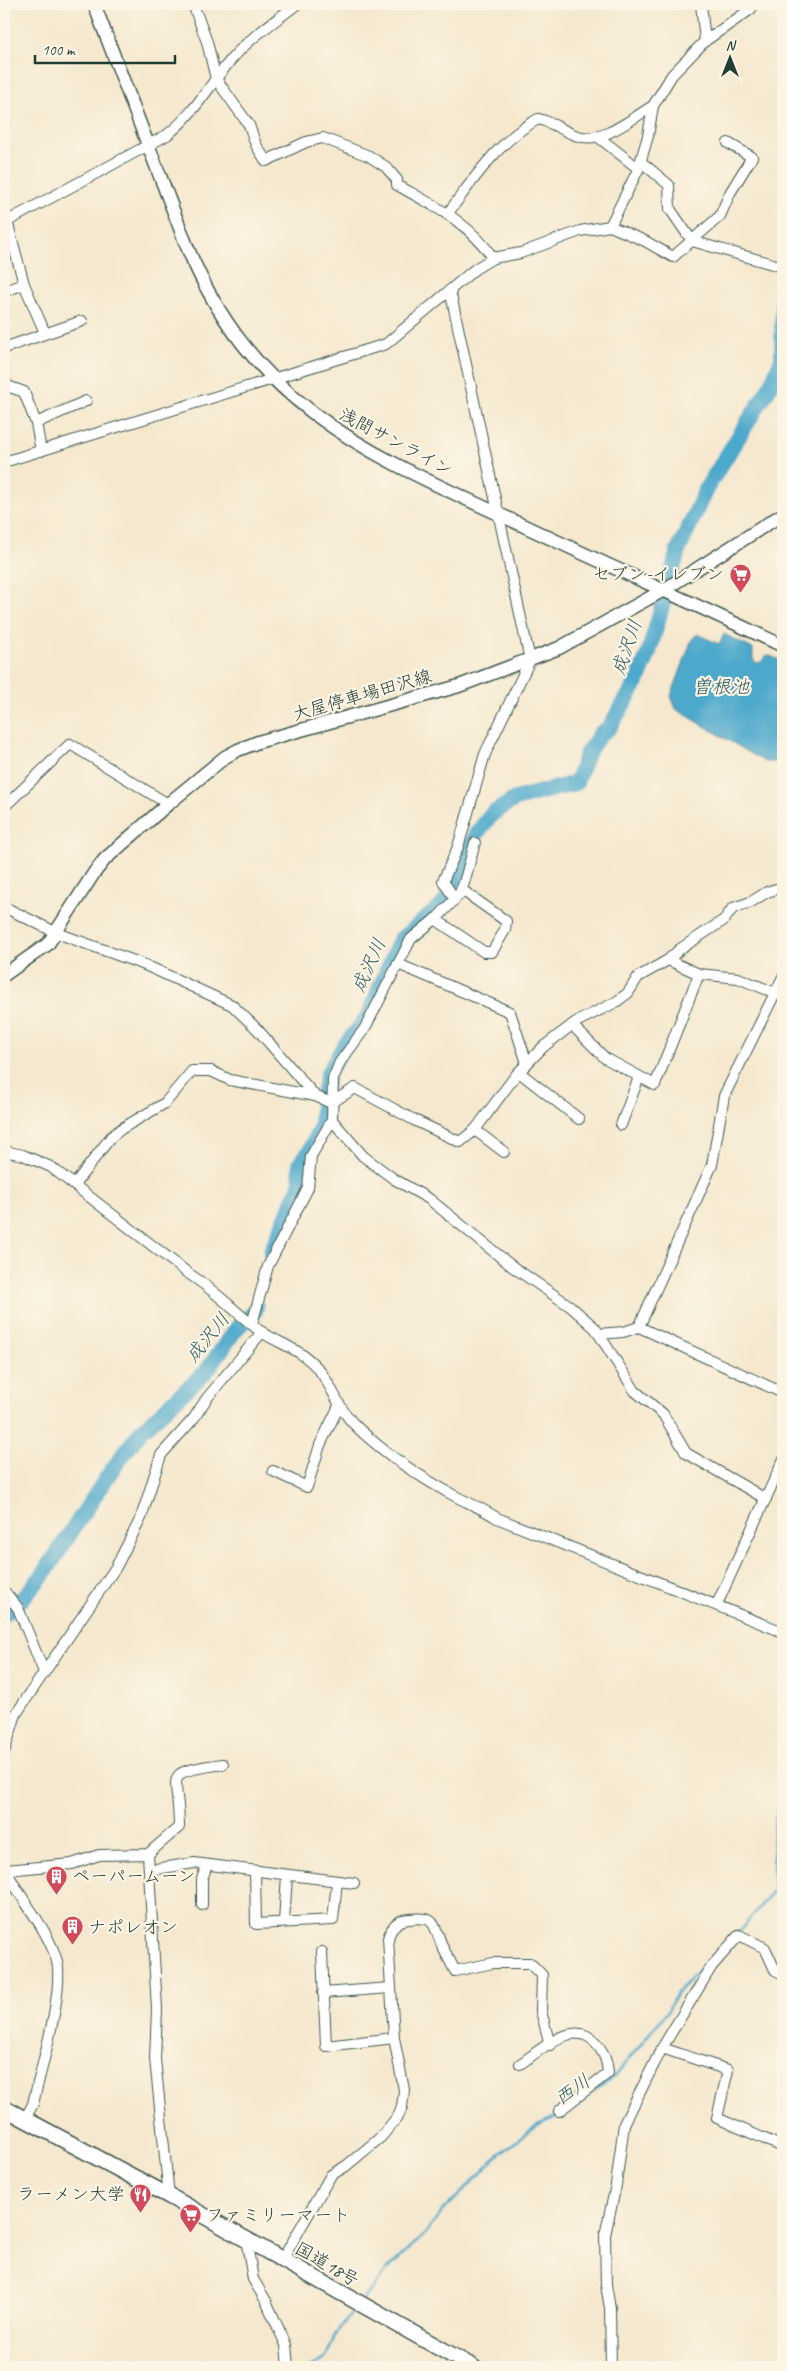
<svg xmlns="http://www.w3.org/2000/svg" width="787" height="2371" font-family="Caveat,'Klee One',sans-serif">
	<rect width="100%" height="100%" fill="#fcf5e5"/>
	<filter id="ink" filterUnits="userSpaceOnUse"><feTurbulence type="fractalNoise" baseFrequency=".02" numOctaves="2"/><feDisplacementMap in="SourceGraphic" scale="10" xChannelSelector="R" yChannelSelector="G"/><feConvolveMatrix kernelMatrix="1 2 1 2 8 2 1 2 1" color-interpolation-filters="sRGB"/></filter>
	<filter id="wash" filterUnits="userSpaceOnUse"><feTurbulence type="fractalNoise" baseFrequency=".0096" numOctaves="4" result="noise"/><feDisplacementMap in="SourceGraphic" scale="20" xChannelSelector="R" yChannelSelector="G"/><feGaussianBlur stdDeviation="1.12" result="paint"/><feColorMatrix in="noise" values="0 0 0 0 0 0 0 0 0 0 0 0 0 0 0 0 0 1.4 0 .05"/><feComposite in="paint" operator="in"/></filter>
	<g filter="url(#wash)">
		<rect width="100%" height="100%" fill="#f5e8cf"/>
		<polygon fill="#4da9cc" stroke="#367380" points="697,634 719,644 724,634 753,649 753,659 756,663 761,662 767,655 783,661 783,762 765,762 676,709 671,696 692,639"/>
		<g fill="none" stroke-linecap="round" stroke-linejoin="round">
			<g stroke="#4da9cc" stroke-width="2.5">
				<path d="M738 1933 774 1890C774 1858 769 1825 783 1795"/>
				<polyline points="586,2096 614,2077 667,2012 677,1992 719,1951"/>
				<polyline points="363,2300 388,2269 424,2235 443,2211 500,2154 536,2126 559,2115"/>
				<polyline points="311,2367 326,2358 336,2333 356,2308"/>
			</g>
			<g stroke="#4da9cc" stroke-width="16">
				<polyline points="271,1252 301,1183 300,1163 310,1151 321,1126 323,1096 328,1073 344,1046 367,1018 400,940 443,905 455,886 476,834 492,814 515,799 576,783 587,753 601,733 609,728 637,682 648,655 678,551 706,489 771,385 782,359 783,295"/>
				<polyline points="4,1614 22,1599 43,1575 111,1471 141,1431 206,1372 236,1329 255,1311 256,1307"/>
			</g>
		</g>
	</g>
	<g filter="url(#ink)">
		<g fill="none" stroke-linecap="round" stroke-linejoin="round">
			<defs>
				<g id="minor">
					<path d="M193 4 207 42 216 79 249 125 256 145 266 161 306 142 323 138 369 156 386 167 397 180V185C434 206 469 222 493 258"/>
					<polyline points="701,4 705,41"/>
					<polyline points="597,136 634,165 645,165 669,185 670,209 692,241 783,267"/>
					<path d="M448 213C474 179 499 140 538 119 553 122 564 132 578 136 603 144 632 118 653 106"/>
					<polyline points="7,221 24,284 45,333"/>
					<path d="M4 223 167 135C194 114 208 87 230 61 249 38 274 22 297 4"/>
					<polyline points="610,226 638,170 648,136 653,106 672,75 705,41 751,9 753,4"/>
					<polyline points="5,291 24,284"/>
					<polyline points="4,348 82,321"/>
					<polyline points="4,378 7,386 24,392 36,423 41,451"/>
					<polyline points="36,423 86,401"/>
					<polyline points="4,462 386,344 475,269 493,258 521,253 580,231 610,226 645,241 673,257 720,216 730,193 752,157 728,143"/>
					<polyline points="4,807 70,744 168,804"/>
					<polyline points="459,895 464,883 475,843"/>
					<polyline points="4,907 57,933 145,965 232,1005 258,1030 315,1096"/>
					<polyline points="435,919 484,952 492,952 505,930 506,921 462,890"/>
					<polyline points="668,960 699,974 738,978 783,996"/>
					<polyline points="398,964 510,1012 527,1063"/>
					<polyline points="783,977 724,1096 712,1165 639,1327 783,1393"/>
					<polyline points="572,1025 605,1058 655,1085 699,974"/>
					<polyline points="519,1072 579,1119"/>
					<polyline points="331,1103 355,1088 414,1120 460,1142 475,1130 516,1075 543,1047 576,1022 616,1002 628,993 638,977 668,960 680,949 724,920 733,908 751,902 767,892 783,887"/>
					<polyline points="332,1120 363,1156 394,1179 429,1199 513,1267 570,1306 595,1328 635,1391 663,1414 686,1453 766,1499"/>
					<polyline points="621,1125 639,1077"/>
					<polyline points="475,1130 504,1152"/>
					<path d="M4 1151 23 1155 51 1167 189 1274C215 1290 236 1313 260 1331 281 1345 302 1349 320 1371 335 1391 339 1412 360 1430 387 1455 420 1477 453 1495 468 1503 482 1508 497 1518L783 1632"/>
					<polyline points="74,1185 111,1137 121,1129 165,1103 192,1071 211,1071 230,1080 315,1096 331,1103"/>
					<polyline points="252,1324 268,1266 308,1188 311,1156 332,1120 333,1079 340,1062 365,1028 411,939 439,916 455,899 443,881 458,847 485,754 530,660 450,290"/>
					<polyline points="599,1334 623,1332 639,1327"/>
					<polyline points="273,1471 307,1487 320,1445 339,1406"/>
					<polyline points="4,1591 18,1608 44,1672"/>
					<polyline points="717,1604 783,1461"/>
					<polyline points="4,1752 16,1714 116,1567 141,1518 161,1455 194,1418 207,1398 262,1332"/>
					<polyline points="148,1854 157,2009 155,2059 169,2196"/>
					<path d="M4 1866C19 1898 45 1924 56 1958 66 1987 40 2071 33 2104L25 2119"/>
					<path d="M6 1870 72 1864 99 1855 148 1854 179 1827C179 1772 159 1773 223 1764"/>
					<polyline points="149,1870 194,1863 354,1883"/>
					<polyline points="255,1871 256,1924 333,1920 337,1881"/>
					<polyline points="202,1905 202,1879 207,1865"/>
					<polyline points="284,1922 287,1875"/>
					<polyline points="322,1952 326,2046 394,2038"/>
					<polyline points="323,1993 390,1988"/>
					<polyline points="662,2048 728,2070 717,2118 783,2147"/>
					<path d="M520 2064C540 2051 573 2018 595 2042 604 2052 607 2060 608 2073L559 2111"/>
					<polyline points="246,2239 253,2279 266,2301 286,2345 288,2367"/>
					<path d="M282 2260 331 2175 346 2166 381 2137 399 2115 402 2107 404 2090 394 2038 388 1938C392 1927 396 1920 409 1919 436 1916 433 1923 441 1943 445 1953 451 1962 455 1971L493 1963H530L542 1975 541 2011 550 2045"/>
					<polyline points="611,2367 610,2308 606,2285 605,2235 616,2185 624,2124 662,2048 712,1966 739,1935 765,1948 775,1970 783,1974"/>
				</g>
				<g id="major">
					<path d="M94 4 188 249C256 411 375 456 522 525 609 566 697 605 783 646"/>
					<polyline points="4,975 48,944 94,873 105,859 168,804 225,757 238,750 258,742 459,686 559,648 662,591 783,514"/>
				</g>
				<polyline id="highway" points="4,2108 169,2196 473,2367"/>
			</defs>
			<use href="#minor" stroke="#3f574b" stroke-width="12"/>
			<use href="#major" stroke="#3f574b" stroke-width="15"/>
			<use href="#highway" stroke="#3f574b" stroke-width="18"/>
			<use href="#minor" stroke="#fff" stroke-width="10"/>
			<use href="#major" stroke="#fff" stroke-width="12"/>
			<use href="#highway" stroke="#fff" stroke-width="15"/>
		</g>
	</g>
	<defs>
		<symbol id="supermarket-pin" viewBox="-11 -11 22 30"><path d="M0 17L-7.5 6A9.5 9.5 0 1 1 7.5 6Z" fill="#d1495b" stroke="#fcf5e5"/><path d="M-6-5.5h2.5l.6 2H6L4.5 2H-2.5L-4.4-4H-6ZM-1.5 3.2a1.3 1.3 0 1 0 .1 0ZM3 3.2a1.3 1.3 0 1 0 .1 0Z" fill="#fff"/></symbol>
		<symbol id="building-pin" viewBox="-11 -11 22 30"><path d="M0 17L-7.5 6A9.5 9.5 0 1 1 7.5 6Z" fill="#d1495b" stroke="#fcf5e5"/><path d="M-4-6H4V6H1V3H-1V6H-4ZM-2.5-4.3h1.7v1.8h-1.7ZM.8-4.3h1.7v1.8H.8ZM-2.5-1h1.7V.8h-1.7ZM.8-1h1.7V.8H.8Z" fill="#fff"/></symbol>
		<symbol id="restaurant-pin" viewBox="-11 -11 22 30"><path d="M0 17L-7.5 6A9.5 9.5 0 1 1 7.5 6Z" fill="#d1495b" stroke="#fcf5e5"/><path d="M-5-6h1v4h1v-4h1v4h1v-4h1v5L-1.5 .5V6h-2V.5L-5-1ZM5-6V6H3V1.5H1.5Q1.5-4 5-6Z" fill="#fff"/></symbol>
	</defs>
	<g fill-rule="evenodd">
		<use href="#supermarket-pin" x="728" y="562" width="25" height="34"/>
		<use href="#building-pin" x="44" y="1864" width="25" height="34"/>
		<use href="#building-pin" x="60" y="1914" width="25" height="34"/>
		<use href="#restaurant-pin" x="128" y="2182" width="25" height="34"/>
		<use href="#supermarket-pin" x="178" y="2202" width="25" height="34"/>
	</g>
	<g text-anchor="middle" stroke-width="4.5" stroke-linejoin="round" paint-order="stroke">
		<g font-size="18" fill="#1f3d34" stroke="#fcf5e5">
			<text transform="translate(396 442) rotate(28)" y="6">浅間サンライン</text>
			<text transform="translate(362 695) rotate(-16)" y="6">大屋停車場田沢線</text>
			<text transform="translate(327 2264) rotate(30)" y="6">国道18号</text>
		</g>
		<g font-size="18" fill="#1f3d34" stroke="#fcf5e5" text-anchor="start">
			<text x="724" y="580" text-anchor="end">セブン-イレブン</text>
			<text x="72" y="1882">ペーパームーン</text>
			<text x="88" y="1933">ナポレオン</text>
			<text x="125" y="2200" text-anchor="end">ラーメン大学</text>
			<text x="206" y="2221">ファミリーマート</text>
		</g>
		<g font-size="19" font-style="italic" fill="#2d5d62" stroke="#fcf5e5">
			<text transform="translate(626 647) rotate(-71)" y="7">成沢川</text>
			<text x="721" y="693">曽根池</text>
			<text transform="translate(368 965) rotate(-66)" y="7">成沢川</text>
			<text transform="translate(207 1337) rotate(-51)" y="7">成沢川</text>
			<text transform="translate(572 2089) rotate(-35)" y="7">西川</text>
		</g>
	</g>
	<rect width="787" height="2371" fill="none" stroke="#fcf5e5" stroke-width="20"/>
	<g transform="translate(730 58)" stroke="#fcf5e5" stroke-width="4" paint-order="stroke">
	<path d="M0-4L9 19L0 12L-9 19Z" fill="#1f3d34"/>
	<text y="-8" font-size="14" font-weight="bold" text-anchor="middle" fill="#1f3d34">N</text>
	</g>
	<path d="M35 55v8h140v-8" fill="none" stroke="#1f3d34" stroke-width="2.5"/>
	<text x="42" y="55" font-size="15" fill="#1f3d34" stroke="#fcf5e5" stroke-width="4" paint-order="stroke">100 m</text>
</svg>
